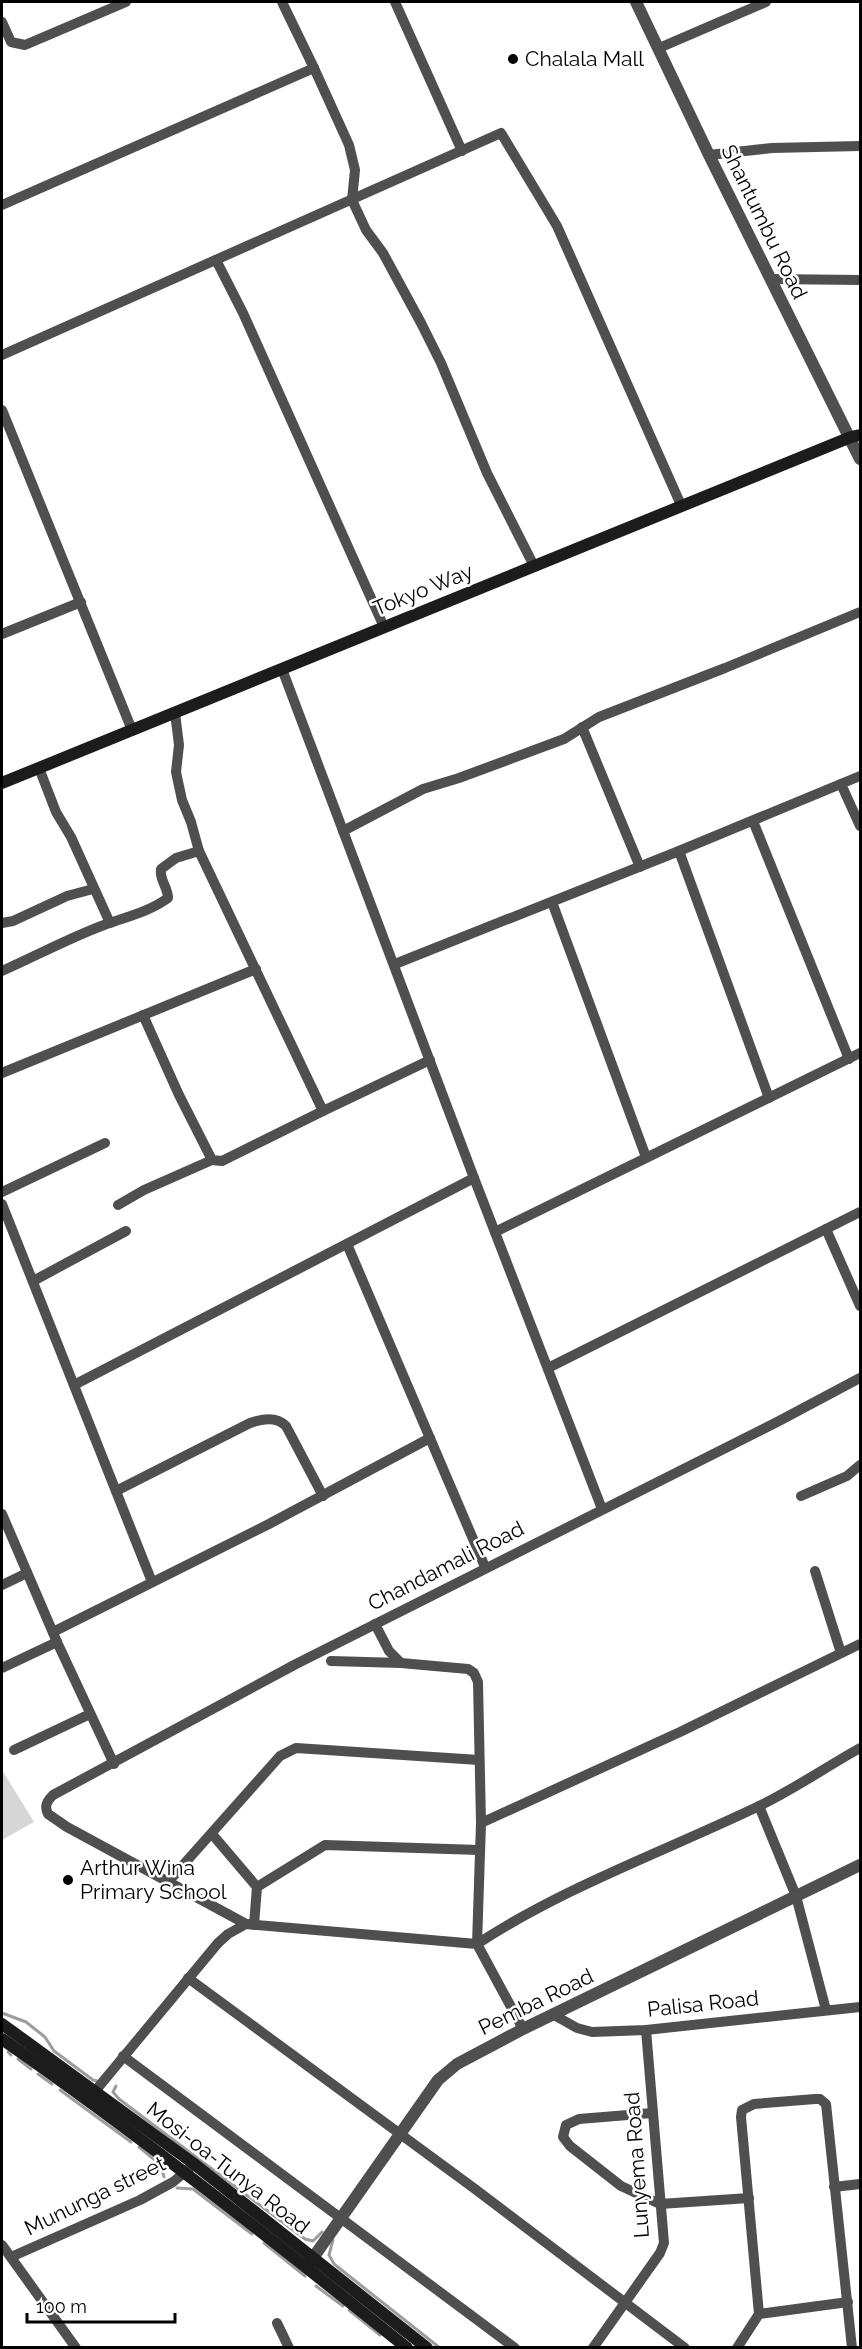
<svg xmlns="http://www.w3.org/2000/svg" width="862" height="2349" font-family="Raleway,sans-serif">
	<rect width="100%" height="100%" fill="#fff"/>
	<polygon fill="#d6d6d6" points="2,1770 34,1822 2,1840"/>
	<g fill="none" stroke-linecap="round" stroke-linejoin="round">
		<g stroke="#9d9d9d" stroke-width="3">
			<polyline points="2,2013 26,2022 45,2037 54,2051 93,2080 97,2081"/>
			<polyline points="8,2052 11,2055"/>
			<polyline points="18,2059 31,2069"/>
			<polyline points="38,2074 52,2084"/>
			<polyline points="116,2086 113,2092 119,2099 305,2239 313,2241 322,2232"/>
			<polyline points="60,2090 131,2142"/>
			<polyline points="139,2147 161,2165 164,2177"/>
			<polyline points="177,2188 193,2189 252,2234"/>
			<polyline points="333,2240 329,2255 334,2264 440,2348"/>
			<polyline points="264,2243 305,2276"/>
			<polyline points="316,2286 343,2306"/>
			<polyline points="349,2310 380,2335"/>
		</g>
		<g stroke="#4f4f4f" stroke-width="10">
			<polyline points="395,2 462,151"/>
			<polyline points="2,22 11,42 25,45 126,2"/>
			<polyline points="659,48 766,2"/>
			<polyline points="314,68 349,145 355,170 352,200 366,230 383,253 421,323 441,363 487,473 534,566"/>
			<polyline points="709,155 772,148 860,146"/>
			<polyline points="2,205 314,68 282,2"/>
			<polyline points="216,260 243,313 384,627"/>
			<polyline points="770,279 860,280"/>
			<polyline points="2,355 501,133 557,226 681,505"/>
			<polyline points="2,410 132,730"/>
			<polyline points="2,634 81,602"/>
			<polyline points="282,669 474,1178 602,1509"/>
			<polyline points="175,713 179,745 176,772 182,800 191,822 199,851 323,1111 430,1060"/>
			<polyline points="582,727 640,867"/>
			<polyline points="39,768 56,812 71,837 110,923"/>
			<polyline points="841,784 860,826"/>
			<polyline points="753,821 849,1059"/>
			<polyline points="343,831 423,789 459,778 564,739 599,717 725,668 860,612"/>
			<polyline points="679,851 769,1098"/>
			<polyline points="552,902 646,1157"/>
			<polyline points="2,923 13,921 67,896 93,889"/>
			<polyline points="395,964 679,851 860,776"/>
			<path d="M2 971C36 956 69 938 104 925 125 917 149 912 168 898 168 887 159 880 161 869L176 858 199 851"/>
			<polyline points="143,1015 179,1095 212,1160 222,1161 323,1111"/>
			<polyline points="2,1073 256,969"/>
			<polyline points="2,1192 105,1143"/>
			<polyline points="2,1204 152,1582"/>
			<polyline points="118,1205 144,1190 212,1160"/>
			<polyline points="826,1229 860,1306"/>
			<polyline points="495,1232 860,1053"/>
			<polyline points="347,1244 485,1567"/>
			<polyline points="33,1281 126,1231"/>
			<polyline points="548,1368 860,1212"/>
			<polyline points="74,1385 474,1178"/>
			<path d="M116 1491 250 1423C262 1419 276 1416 286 1426L323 1496"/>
			<polyline points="801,1496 847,1476 860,1465"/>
			<polyline points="2,1514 57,1642 114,1764"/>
			<polyline points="815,1571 841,1653"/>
			<polyline points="2,1585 27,1573"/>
			<polyline points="375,1624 389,1651 401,1663 468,1669 474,1673 478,1682 481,1823 477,1944"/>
			<polyline points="53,1632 269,1524 430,1438"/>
			<polyline points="331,1661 401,1663"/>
			<polyline points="2,1668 57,1642"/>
			<polyline points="14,1750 90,1714"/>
			<polyline points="759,1806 796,1896 826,2010"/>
			<polyline points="481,1823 680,1732 860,1644"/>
			<polyline points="212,1834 257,1887"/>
			<polyline points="168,1882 280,1756 296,1748 479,1760"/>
			<path d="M246 1924 67 1827 48 1814C44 1806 47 1801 53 1795L296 1664 779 1421 860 1378"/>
			<polyline points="254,1925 257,1887 325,1845 479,1850"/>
			<path d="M477 1944C564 1887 663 1852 757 1807 793 1790 826 1767 860 1748"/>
			<polyline points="188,1978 475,2189 685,2348"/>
			<polyline points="554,2015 577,2028 592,2032 646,2030 860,2007"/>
			<polyline points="123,2056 515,2348"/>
			<polyline points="91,2096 218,1943 228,1934 246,1924 477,1944 523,2029"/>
			<polyline points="652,2113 579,2119 566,2125 563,2137 570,2146 621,2186 660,2204 749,2198"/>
			<polyline points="834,2187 860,2184"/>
			<polyline points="2,2245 76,2348"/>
			<polyline points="11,2257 140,2200 173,2182 190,2168"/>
			<polyline points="759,2314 848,2302"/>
			<polyline points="277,2323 289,2348"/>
			<polyline points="593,2348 660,2253 664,2243 646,2030"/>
			<polyline points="737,2348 759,2314 741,2117 742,2110 754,2104 815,2099 820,2099 826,2104 852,2348"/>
		</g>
		<g stroke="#4f4f4f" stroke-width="12">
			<polyline points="636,2 709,155 860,459"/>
			<polyline points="308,2265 438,2080 457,2064 523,2029 860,1865"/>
		</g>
		<g stroke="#1c1c1c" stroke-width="12">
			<polyline points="2,783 851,437 860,435"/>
			<polyline points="2,2024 193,2163 427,2348"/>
			<path d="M2 2039C141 2136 274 2241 407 2348"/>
		</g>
	</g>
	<g fill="#000" stroke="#fff" stroke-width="2">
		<circle cx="513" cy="59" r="6"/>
		<circle cx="68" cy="1880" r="6"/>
	</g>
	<g text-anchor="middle" stroke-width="5" stroke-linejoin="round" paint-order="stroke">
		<g font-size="21" fill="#000" stroke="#fff" text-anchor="start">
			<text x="525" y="66">Chalala Mall</text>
			<text x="80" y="1875">Arthur Wina<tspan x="80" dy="24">Primary School</tspan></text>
		</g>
		<g font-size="21" fill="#000" stroke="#fff">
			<text transform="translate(764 222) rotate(64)" y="7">Shantumbu Road</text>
			<text transform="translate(423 590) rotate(-22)" y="7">Tokyo Way</text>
			<text transform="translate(446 1566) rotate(-27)" y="7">Chandamali Road</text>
			<text transform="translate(536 2002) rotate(-26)" y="7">Pemba Road</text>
			<text transform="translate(703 2004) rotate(-6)" y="7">Palisa Road</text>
			<text transform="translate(637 2165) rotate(-94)" y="7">Lunyema Road</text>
			<text transform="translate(228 2168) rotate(38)" y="7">Mosi-oa-Tunya Road</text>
			<text transform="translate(95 2196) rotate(-26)" y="7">Mununga street</text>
		</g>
	</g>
	<rect width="862" height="2349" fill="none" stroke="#000000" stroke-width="6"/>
	<path d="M27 2313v9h148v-9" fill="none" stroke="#000000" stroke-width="3"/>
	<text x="36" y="2313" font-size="18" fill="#000000" stroke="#ffffff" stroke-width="4.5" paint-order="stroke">100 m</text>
</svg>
